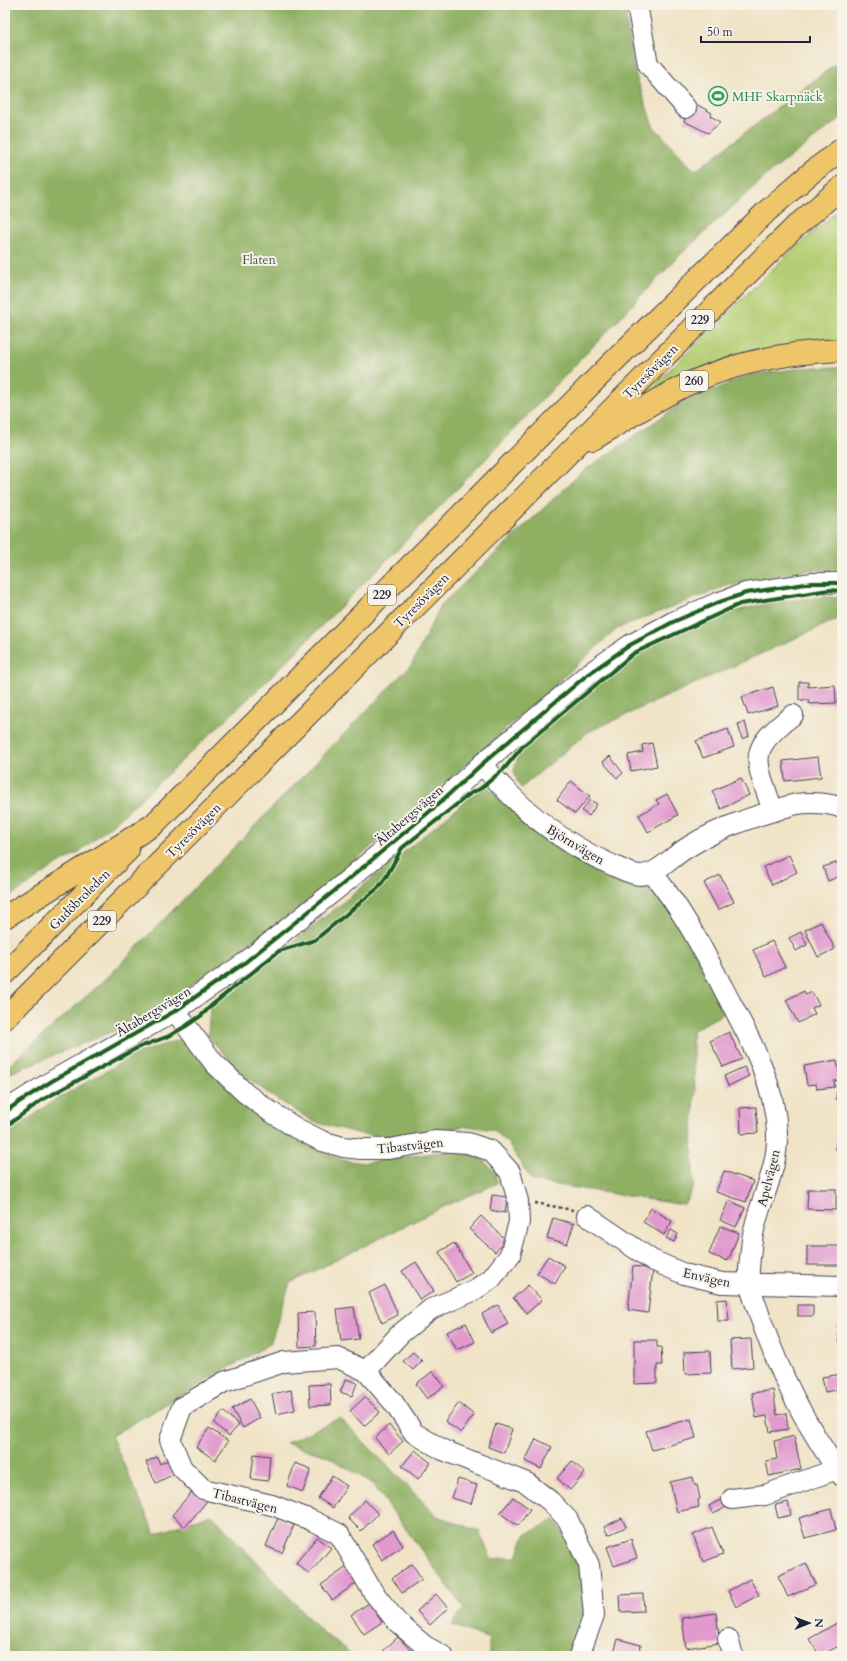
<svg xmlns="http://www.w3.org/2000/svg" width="847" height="1661" font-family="Cardo,serif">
	<rect width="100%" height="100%" fill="#f7f3e8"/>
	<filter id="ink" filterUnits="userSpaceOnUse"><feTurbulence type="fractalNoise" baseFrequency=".025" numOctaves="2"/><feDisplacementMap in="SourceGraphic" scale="8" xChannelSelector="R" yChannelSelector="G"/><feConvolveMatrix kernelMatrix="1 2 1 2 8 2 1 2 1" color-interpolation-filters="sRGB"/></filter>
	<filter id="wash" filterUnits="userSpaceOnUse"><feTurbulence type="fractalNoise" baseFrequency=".012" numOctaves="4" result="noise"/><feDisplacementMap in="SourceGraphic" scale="16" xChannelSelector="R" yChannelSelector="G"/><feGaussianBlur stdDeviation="0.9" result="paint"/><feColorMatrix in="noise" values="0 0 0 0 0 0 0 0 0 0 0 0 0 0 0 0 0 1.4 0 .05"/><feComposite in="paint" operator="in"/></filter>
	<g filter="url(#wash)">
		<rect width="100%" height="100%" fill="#f0e3c6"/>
		<polygon fill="#b4cd72" stroke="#6b7856" points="842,207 842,342 632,407 786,256"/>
		<g fill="#8fb064" stroke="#586950">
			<polygon points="5,5 624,5 634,70 653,126 695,171 842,59 842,117 767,175 679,256 459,487 268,680 128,811 79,852 50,869 28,885 5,899"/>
			<polygon points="842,367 842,570 807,570 726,586 618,628 460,770 307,902 143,1019 5,1075 5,1069 107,978 412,664 441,605 582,472 685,401 750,375 802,368"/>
			<polygon points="825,597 842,598 842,617 588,732 521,788 516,778 514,771 521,746 582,691 617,666 666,637 724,614 772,602"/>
			<polygon points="485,785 554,842 621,878 645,886 660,895 676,915 726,1012 692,1031 695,1091 692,1147 694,1185 684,1205 532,1181 508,1143 494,1130 468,1126 392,1137 362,1134 314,1122 272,1096 241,1073 208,1036 210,1005 339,906"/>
			<polygon points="184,1038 243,1105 286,1135 342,1160 363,1163 456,1150 480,1157 494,1171 498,1183 441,1208 290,1283 270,1344 111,1436 155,1534 211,1514 321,1631 354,1656 5,1656 5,1136 52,1102 138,1053"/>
			<polygon points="340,1418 437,1516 479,1531 491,1559 517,1557 525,1535 555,1520 582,1567 585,1613 571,1653 565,1656 489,1656 489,1639 452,1625 464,1608 372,1483 327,1456 286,1443"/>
		</g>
		<g id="blocks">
			<g fill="#e199ce">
				<polygon points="694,103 712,113 710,116 721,122 708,133 684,121"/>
				<polygon points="799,682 808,682 808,687 835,685 836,703 809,704 808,700 799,700"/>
				<polygon points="773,687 778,706 748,715 742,697"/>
				<polygon points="745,722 749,736 742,739 738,724"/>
				<polygon points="728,729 734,747 703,758 696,741"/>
				<polygon points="652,743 657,766 631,771 628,755 643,752 642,745"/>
				<polygon points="610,756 623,773 617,778 603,762"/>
				<polygon points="818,757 821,777 785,781 783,761"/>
				<polygon points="741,778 749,795 721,809 712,791"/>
				<polygon points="571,781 590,796 575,814 557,800"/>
				<polygon points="667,794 678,815 648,832 639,815 659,804 656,800"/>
				<polygon points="590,800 597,804 589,816 582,811"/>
				<polygon points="789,855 797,872 772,885 763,867"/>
				<polygon points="842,861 842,877 840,876 828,881 823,867"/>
				<polygon points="720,875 734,902 718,910 704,883"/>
				<polygon points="821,922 835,949 818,957 805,930"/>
				<polygon points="801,932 807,945 796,951 789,938"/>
				<polygon points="772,941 785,967 766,977 753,950"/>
				<polygon points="804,991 806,995 812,992 819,1005 812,1008 815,1014 798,1023 786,1000"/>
				<polygon points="729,1032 742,1059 723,1067 710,1041"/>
				<polygon points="837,1060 840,1080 834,1081 835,1087 817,1089 816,1084 807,1085 804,1066"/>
				<polygon points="744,1067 749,1076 728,1086 724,1076"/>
				<polygon points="837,1091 842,1091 842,1099 836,1099"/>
				<polygon points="756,1107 758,1133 741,1134 740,1108"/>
				<polygon points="841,1124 842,1125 842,1150 835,1149"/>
				<polygon points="724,1171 753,1181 746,1202 716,1192"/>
				<polygon points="808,1189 836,1189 836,1210 807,1209"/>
				<polygon points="492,1195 507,1197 505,1213 490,1210"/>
				<polygon points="729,1200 745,1208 736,1227 720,1220"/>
				<polygon points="651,1208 672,1221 664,1235 643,1222"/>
				<polygon points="481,1216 506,1240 495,1252 469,1229"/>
				<polygon points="553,1218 574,1224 567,1244 547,1238"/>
				<polygon points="720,1226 739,1233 728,1261 709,1254"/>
				<polygon points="671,1230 678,1234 674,1242 666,1238"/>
				<polygon points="454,1243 472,1273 456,1282 439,1252"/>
				<rect x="807" y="1246" width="35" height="19"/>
				<polygon points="548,1256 565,1266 555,1284 537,1273"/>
				<polygon points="416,1262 434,1291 420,1300 402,1271"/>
				<polygon points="633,1266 653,1269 648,1313 628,1310"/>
				<polygon points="385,1285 398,1315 382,1323 369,1293"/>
				<polygon points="528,1285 542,1300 527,1313 513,1298"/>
				<polygon points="727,1299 729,1321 718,1321 717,1300"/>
				<polygon points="498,1305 508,1324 491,1333 482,1314"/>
				<rect x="798" y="1305" width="15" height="11"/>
				<polygon points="354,1307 359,1339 341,1341 337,1309"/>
				<polygon points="315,1312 316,1346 299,1347 298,1313"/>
				<polygon points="466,1323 475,1342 457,1350 447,1332"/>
				<polygon points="838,1324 842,1324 842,1342 839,1342"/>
				<polygon points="751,1339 753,1367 732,1369 730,1340"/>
				<polygon points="634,1340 657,1340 657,1347 661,1347 662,1365 657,1365 657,1383 634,1384"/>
				<polygon points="710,1351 711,1373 685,1374 684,1352"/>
				<polygon points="413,1352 422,1361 413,1370 403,1361"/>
				<polygon points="433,1371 444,1386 427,1399 416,1384"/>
				<polygon points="842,1374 842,1389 825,1392 822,1377"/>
				<polygon points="346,1379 357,1383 352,1396 340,1392"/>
				<polygon points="330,1384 331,1405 310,1406 309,1385"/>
				<polygon points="291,1390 295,1410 276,1414 272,1394"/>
				<polygon points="773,1390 777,1415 786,1413 788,1429 770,1432 767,1416 756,1418 752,1393"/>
				<polygon points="365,1397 380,1412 364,1426 350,1411"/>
				<polygon points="250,1399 260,1418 243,1428 232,1409"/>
				<polygon points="459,1403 474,1415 461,1433 445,1421"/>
				<polygon points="223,1411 239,1425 229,1436 214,1423"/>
				<polygon points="691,1419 696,1438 652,1450 646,1431"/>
				<polygon points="496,1424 512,1429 504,1453 488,1447"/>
				<polygon points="389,1425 403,1441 389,1454 375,1438"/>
				<polygon points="209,1428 228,1441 215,1460 196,1447"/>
				<polygon points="794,1436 801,1469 769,1476 766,1461 777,1459 774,1441"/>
				<polygon points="536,1439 552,1447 541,1469 525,1461"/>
				<polygon points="415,1450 431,1463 418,1479 402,1466"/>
				<polygon points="254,1454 270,1456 268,1481 251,1479"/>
				<polygon points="157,1457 160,1464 170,1459 176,1473 156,1483 146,1462"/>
				<polygon points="572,1461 585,1473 570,1490 557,1478"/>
				<polygon points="295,1463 311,1469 303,1492 287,1486"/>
				<polygon points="332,1476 347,1486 333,1508 318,1498"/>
				<polygon points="693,1477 695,1486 697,1485 700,1499 698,1500 699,1507 677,1512 670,1482"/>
				<polygon points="458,1479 477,1485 471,1504 452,1498"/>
				<polygon points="194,1489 207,1501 185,1527 172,1515"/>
				<polygon points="513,1497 530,1509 518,1526 500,1513"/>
				<polygon points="724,1498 728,1506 713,1514 709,1506"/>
				<polygon points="365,1500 378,1514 361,1531 348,1518"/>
				<polygon points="788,1502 791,1515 778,1518 775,1505"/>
				<polygon points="831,1509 836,1530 805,1538 799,1518"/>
				<polygon points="278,1518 294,1525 282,1553 266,1546"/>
				<polygon points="622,1518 626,1527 608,1535 604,1527"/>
				<polygon points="712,1527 723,1554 703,1562 693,1535"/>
				<polygon points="393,1530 403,1546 382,1560 372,1544"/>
				<polygon points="317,1537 331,1548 309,1574 296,1563"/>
				<polygon points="631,1539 637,1558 614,1566 607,1547"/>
				<polygon points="806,1563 816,1584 788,1597 778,1576"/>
				<polygon points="412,1564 422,1579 402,1593 392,1578"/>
				<polygon points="347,1567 358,1582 332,1600 321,1585"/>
				<polygon points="750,1579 759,1595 736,1607 728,1591"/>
				<polygon points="436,1594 448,1608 430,1625 417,1611"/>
				<polygon points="643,1594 644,1611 620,1612 619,1595"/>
				<polygon points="369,1603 382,1622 364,1634 351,1615"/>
				<polygon points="716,1613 720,1643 686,1648 682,1618"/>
				<polygon points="842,1620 842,1644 820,1656 809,1639"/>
				<polygon points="398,1637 414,1654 412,1656 388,1656 383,1651"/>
				<polygon points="618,1639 641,1645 638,1656 624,1656 614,1653"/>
				<polygon points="782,1652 783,1656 772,1656"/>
			</g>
		</g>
	</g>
	<g filter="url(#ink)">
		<use href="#blocks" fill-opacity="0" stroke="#413f50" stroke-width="1"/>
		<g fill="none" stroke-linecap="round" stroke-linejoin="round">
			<defs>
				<g id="minor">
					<polyline points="637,5 648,64 686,108"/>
					<path d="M482 764C517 806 560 842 610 864 619 868 631 875 641 875 657 874 670 859 682 851 708 833 747 818 777 810 783 808 790 805 797 804 810 802 830 803 842 808"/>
					<path d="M773 811C756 760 745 751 793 715"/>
					<path d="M652 873C681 907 702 948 723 988 747 1034 775 1080 777 1133 779 1173 754 1209 751 1249 750 1260 747 1275 750 1285 752 1296 757 1306 760 1317 779 1372 807 1428 842 1476"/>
					<polyline points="175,1011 214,1063 245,1093 268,1110 296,1128 322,1141 343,1147 361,1149 389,1149 435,1141 468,1143 491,1151 510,1172 518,1201 519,1222 510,1255 491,1279 473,1291 431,1309 400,1334 366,1371"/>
					<polyline points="5,1112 19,1102 52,1081 175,1011 243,964 343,884 435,807 482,764 587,675 630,645 673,622 717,603 746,593 812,583 842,583"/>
					<polyline points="587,1216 652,1260 684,1274 722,1283 842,1286"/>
					<polyline points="732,1499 765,1495 837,1469"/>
					<polyline points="728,1639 733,1656"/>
					<polyline points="443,1656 425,1646 397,1622 373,1592 339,1534 311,1520 272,1505 203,1489 182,1468 170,1440 182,1407 224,1382 284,1362 338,1358 366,1371 393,1402 414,1433 443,1450 527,1483 550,1501 568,1520 589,1565 594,1615 579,1656"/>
				</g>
				<g id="highway">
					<path d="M593 439C627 419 660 396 697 380 742 361 793 352 842 350"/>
					<polyline points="5,917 153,825 610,365 767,211 812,172 842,149"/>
					<polyline points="5,973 128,850"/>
					<polyline points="5,1018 738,283 795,227 842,187"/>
				</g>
			</defs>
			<use href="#minor" stroke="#413f50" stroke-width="22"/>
			<use href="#highway" stroke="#413f50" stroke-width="24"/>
			<polyline stroke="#413f50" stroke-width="2.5" stroke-dasharray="3 3" stroke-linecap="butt" points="535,1203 573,1210"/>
			<use href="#minor" stroke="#fff" stroke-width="20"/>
			<use href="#highway" stroke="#eec569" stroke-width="22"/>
			<defs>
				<g id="cycleway">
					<polyline points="5,1112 19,1102 52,1081 175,1011 243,964 343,884 435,807 482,764 587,675 630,645 673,622 717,603 746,593 812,583 842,583"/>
					<polyline points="5,1127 42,1100 137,1048 169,1036 186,1026 202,1015 212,1005 279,951 315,940 378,888 386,877 402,848 471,793 480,789 504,769 523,746 634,653 740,604 829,590 842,591"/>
				</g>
			</defs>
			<use href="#cycleway" stroke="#f7f3e8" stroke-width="6"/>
			<use href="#cycleway" stroke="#1b5e20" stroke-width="4"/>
		</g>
	</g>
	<defs>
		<symbol id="stadium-ring" viewBox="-11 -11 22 22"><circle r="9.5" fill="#f7f3e8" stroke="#2e9e5b" stroke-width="1.5"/><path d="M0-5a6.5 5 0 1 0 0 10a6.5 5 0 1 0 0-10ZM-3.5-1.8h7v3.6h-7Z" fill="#2e9e5b"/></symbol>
	</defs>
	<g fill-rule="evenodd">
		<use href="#stadium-ring" x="707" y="85" width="22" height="22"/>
	</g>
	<g text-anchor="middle" stroke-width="4" stroke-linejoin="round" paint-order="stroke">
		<g fill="#f7f3e8" stroke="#62616f" stroke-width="1">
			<rect x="686" y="310" width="28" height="20" rx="3"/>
			<rect x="680" y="371" width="28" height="20" rx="3"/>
			<rect x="368" y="585" width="28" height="20" rx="3"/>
			<rect x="88" y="911" width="28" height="20" rx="3"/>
		</g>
		<g font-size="12" font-weight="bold" fill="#22223b">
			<text x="700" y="324">229</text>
			<text x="694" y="385">260</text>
			<text x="382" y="599">229</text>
			<text x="102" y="925">229</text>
		</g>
		<g font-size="13" fill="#27864d" stroke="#f7f3e8" text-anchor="start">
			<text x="732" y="101">MHF Skarpnäck</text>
		</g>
		<g font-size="13" fill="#4e554c" stroke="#f7f3e8">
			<text x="259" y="264">Flaten</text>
		</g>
		<g font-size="13" fill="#22223b" stroke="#f7f3e8">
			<text transform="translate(650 371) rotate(-45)" y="5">Tyresövägen</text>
			<text transform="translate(421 600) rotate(-45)" y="5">Tyresövägen</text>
			<text transform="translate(409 815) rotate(-41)" y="5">Ältabergsvägen</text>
			<text transform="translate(193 830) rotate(-45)" y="5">Tyresövägen</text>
			<text transform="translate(576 844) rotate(31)" y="5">Björnvägen</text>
			<text transform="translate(79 899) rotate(-45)" y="5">Gudöbroleden</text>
			<text transform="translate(153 1011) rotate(-31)" y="5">Ältabergsvägen</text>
			<text transform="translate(410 1145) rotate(-6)" y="5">Tibastvägen</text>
			<text transform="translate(768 1178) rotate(-76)" y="5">Apelvägen</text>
			<text transform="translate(707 1277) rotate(12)" y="5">Envägen</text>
			<text transform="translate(245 1500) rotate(14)" y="5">Tibastvägen</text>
		</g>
	</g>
	<rect width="847" height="1661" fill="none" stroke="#f7f3e8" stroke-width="20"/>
	<g transform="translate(809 1623) rotate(89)" stroke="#f7f3e8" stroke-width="3" paint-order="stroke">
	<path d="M0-3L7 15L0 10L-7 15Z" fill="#22223b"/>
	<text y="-6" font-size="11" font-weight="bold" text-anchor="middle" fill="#22223b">N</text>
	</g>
	<path d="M701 36v6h109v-6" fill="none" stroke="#22223b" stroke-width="2"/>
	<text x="707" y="36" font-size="12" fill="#22223b" stroke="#f7f3e8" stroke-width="3" paint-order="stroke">50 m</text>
</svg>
